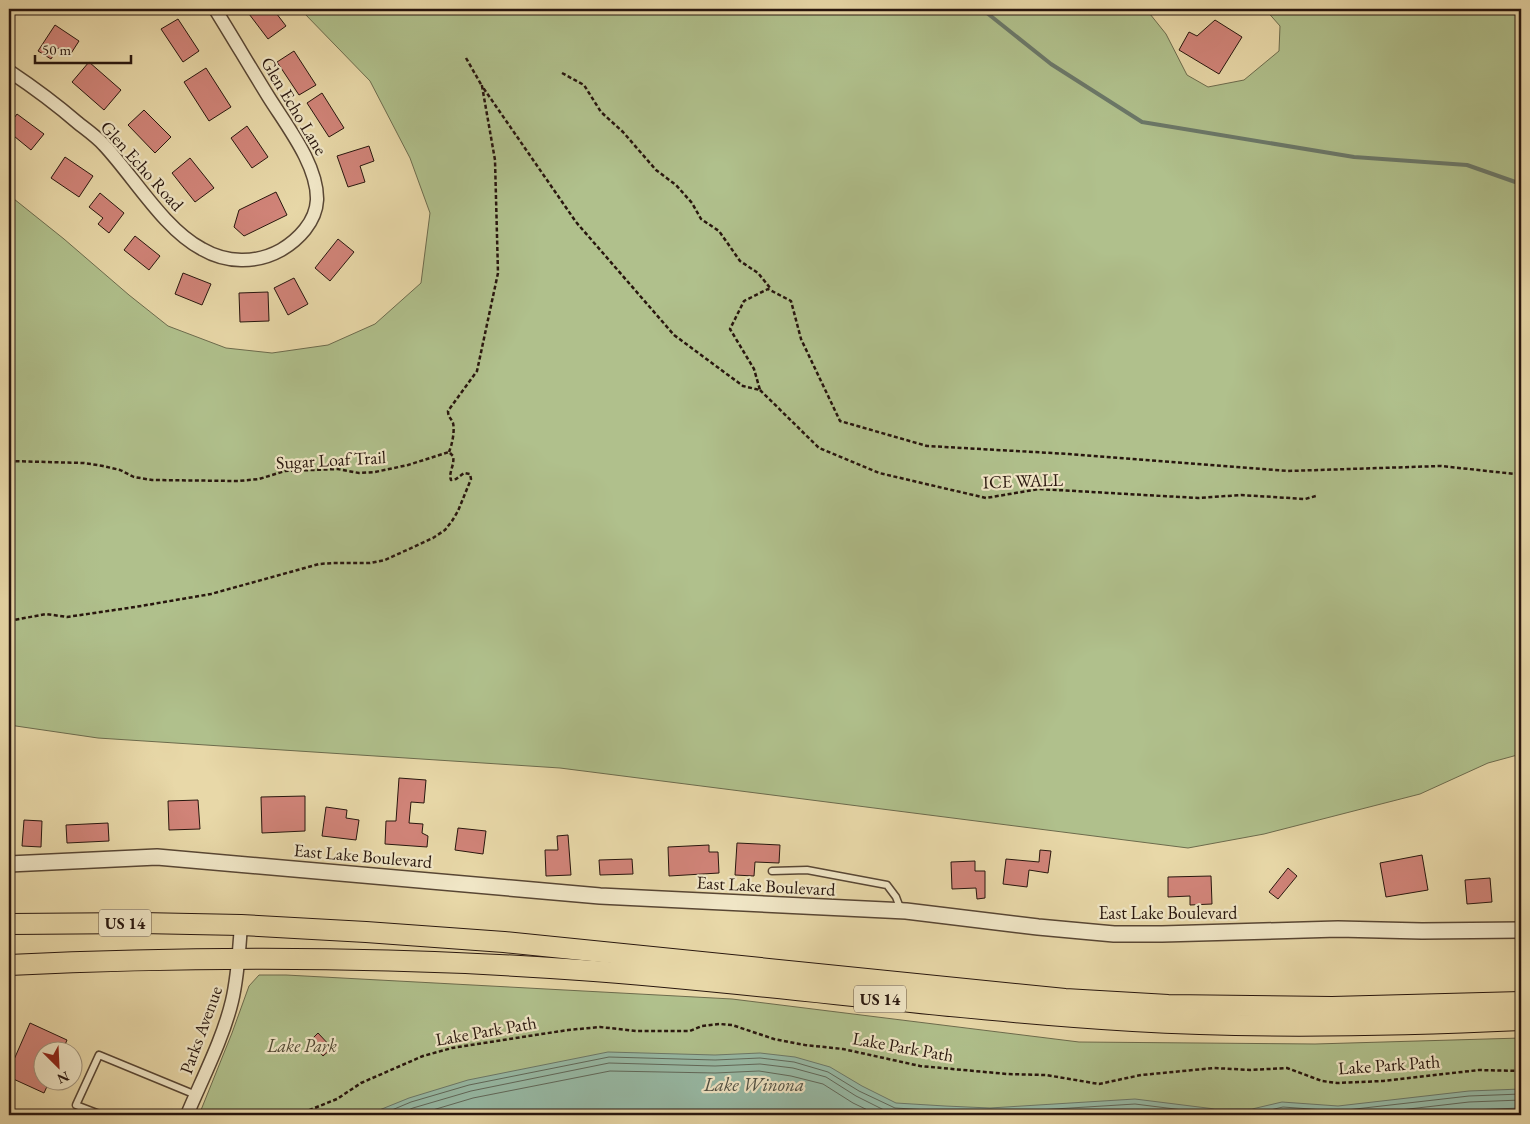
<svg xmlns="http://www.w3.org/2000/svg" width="1530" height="1124" font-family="'EB Garamond',serif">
	<rect width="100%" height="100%" fill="#e8d8a8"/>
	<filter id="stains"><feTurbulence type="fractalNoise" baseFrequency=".004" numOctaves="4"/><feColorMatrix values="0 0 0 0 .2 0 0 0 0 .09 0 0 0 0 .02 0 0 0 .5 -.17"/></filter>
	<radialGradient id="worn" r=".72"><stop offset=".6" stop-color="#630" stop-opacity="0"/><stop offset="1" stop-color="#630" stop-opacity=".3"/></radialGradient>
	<g fill="#b0c08c" stroke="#6c6b4d">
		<polygon points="301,9 1146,9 1166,34 1187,75 1208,87 1244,80 1279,51 1280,26 1265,9 1521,9 1521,754 1488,763 1420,794 1264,834 1188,848 560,768 98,738 9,725 9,195 64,239 129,295 168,326 226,348 272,353 328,345 375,324 421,283 430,213 410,158 370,81 304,13"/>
		<polygon points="259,975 286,975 732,999 1079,1042 1315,1044 1521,1038 1521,1115 199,1115 232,1033 249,986"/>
	</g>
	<polygon fill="#97baa6" stroke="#6b7869" points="608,1052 715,1055 760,1053 795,1057 830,1067 862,1086 896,1103 945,1106 990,1108 1135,1099 1215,1109 1252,1109 1282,1102 1338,1106 1469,1091 1521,1089 1521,1115 367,1115 409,1098 468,1080"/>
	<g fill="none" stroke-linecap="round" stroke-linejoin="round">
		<g stroke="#60685a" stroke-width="1">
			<polyline points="380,1115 411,1102 469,1085 609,1057 715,1060 760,1058 794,1062 828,1072 859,1091 895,1108 945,1111 990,1113 1135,1104 1215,1114 1253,1114 1283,1107 1338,1111 1469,1096 1521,1094"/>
			<polyline points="396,1115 413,1108 471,1091 609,1063 715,1066 760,1064 793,1068 826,1077 856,1096 892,1114 907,1115"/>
			<polyline points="416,1115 473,1098 610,1071 715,1073 759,1071 791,1076 823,1084 853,1103 878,1115"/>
			<polyline points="1042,1115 1135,1110 1175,1115"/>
			<polyline points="1357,1115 1469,1102 1521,1100"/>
			<polyline points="1422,1115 1470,1110 1521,1108"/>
		</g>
		<polyline stroke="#6b7869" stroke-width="4" points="982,9 1051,64 1142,122 1354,157 1467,165 1521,184"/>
	</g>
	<g fill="#d18479" stroke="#28160e">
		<polygon points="248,9 273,9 286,26 268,39 246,10"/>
		<polygon points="178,19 199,51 183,62 161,29"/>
		<polygon points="1215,20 1242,37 1219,74 1179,50 1189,32 1197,36"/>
		<polygon points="55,25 79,41 70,55 58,48 51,59 38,51"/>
		<polygon points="294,51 316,85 299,95 277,62"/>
		<polygon points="89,62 121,90 104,110 72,82"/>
		<polygon points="206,68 231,107 209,121 184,82"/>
		<polygon points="322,93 344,128 329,137 307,103"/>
		<polygon points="144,110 171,137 155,153 128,125"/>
		<polygon points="17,114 44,134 31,150 9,132 9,125"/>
		<polygon points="247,126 268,157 252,168 231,138"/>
		<polygon points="369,146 374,161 360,166 365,182 348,187 337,156"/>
		<polygon points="65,157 93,176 79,197 51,178"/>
		<polygon points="190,158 214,188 195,202 172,173"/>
		<polygon points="276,192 287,215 244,236 234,227 239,210"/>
		<polygon points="100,193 124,213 109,233 98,224 103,218 89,207"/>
		<polygon points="135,236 160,256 149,270 124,250"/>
		<polygon points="338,239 354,252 330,281 315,268"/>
		<polygon points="183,273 211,284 202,305 175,294"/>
		<polygon points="294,278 308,304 288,315 274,288"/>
		<polygon points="268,292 269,321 240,322 239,293"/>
		<polygon points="399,778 426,780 424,803 411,802 409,823 423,824 422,833 428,836 427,847 385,844 386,821 396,821"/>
		<polygon points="305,796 305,831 262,833 261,797"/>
		<polygon points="198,800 200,829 169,830 168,801"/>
		<polygon points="1518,805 1521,805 1521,837 1519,837"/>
		<polygon points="326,807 347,810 346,818 359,820 356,840 322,836"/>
		<polygon points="24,820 42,821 41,847 22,846"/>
		<polygon points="108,823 109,841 67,843 66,825"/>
		<polygon points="458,828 486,831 483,854 455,850"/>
		<polygon points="568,835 571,875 546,876 545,850 558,850 557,836"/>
		<polygon points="737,843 780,845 779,863 755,862 754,876 735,875"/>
		<polygon points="709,845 709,852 718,852 719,873 669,876 668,847"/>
		<polygon points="1040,850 1051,851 1048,873 1029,870 1027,887 1003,884 1006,859 1039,862"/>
		<polygon points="1422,855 1428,890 1386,897 1380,863"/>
		<polygon points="632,859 633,874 600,875 599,860"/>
		<polygon points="975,861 975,871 985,871 985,898 977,899 976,888 952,889 951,862"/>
		<polygon points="1288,868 1297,876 1278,899 1269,892"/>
		<polygon points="1211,876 1212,904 1190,905 1190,896 1168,897 1168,877"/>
		<polygon points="1490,878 1492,902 1467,904 1465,880"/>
		<polygon points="30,1023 67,1040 62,1052 42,1052 42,1082 49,1082 44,1093 9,1077 9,1071"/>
		<polygon points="318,1033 332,1048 323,1056 310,1041"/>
	</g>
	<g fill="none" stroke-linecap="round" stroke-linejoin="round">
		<defs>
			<g id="service">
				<polyline points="1229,9 1230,9"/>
				<polyline points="772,871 807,870 887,885 896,897 899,905 903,908"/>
				<polyline points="102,1115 76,1105 99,1055 196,1095"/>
			</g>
			<g id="minor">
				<path d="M9 71C33 87 56 104 78 123 87 130 97 137 104 145 134 177 164 229 202 249 226 263 256 264 281 250 298 240 316 222 317 200 318 165 286 125 268 96 250 67 233 38 215 9"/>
				<path d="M187 1115C202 1079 223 1039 232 1001 238 976 239 951 241 925"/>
			</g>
			<polyline id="tertiary" points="9,864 157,857 600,896 906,911 1038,927 1114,934 1162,934 1338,929 1422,931 1521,930"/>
			<g id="trunk">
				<polyline points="9,924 141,923 241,925 366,932 504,942 1065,999 1168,1005 1332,1007 1521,1002"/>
				<path d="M9 965C199 956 390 956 580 970 764 983 948 1010 1133 1021 1262 1029 1392 1026 1521 1020"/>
			</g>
		</defs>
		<use href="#service" stroke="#584634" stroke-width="9"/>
		<use href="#minor" stroke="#584634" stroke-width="15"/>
		<use href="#tertiary" stroke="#584634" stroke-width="18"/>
		<use href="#trunk" stroke="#28160e" stroke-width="22"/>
		<g stroke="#28160e" stroke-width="2.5" stroke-dasharray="4 2.5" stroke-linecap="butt">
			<polyline points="466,58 482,86"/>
			<polyline points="562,73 584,85 601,112 623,132 656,170 676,185 692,203 701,219 719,231 740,261 758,273 771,289"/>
			<polyline points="760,390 819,448 879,473 986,498 1039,489 1198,498 1241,495 1305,499 1316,496"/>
			<path d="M449 452C452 445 455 431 453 423 451 418 448 417 448 411L477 371 498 273 495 160 482 86 576 222 674 335 743 386 760 390 754 369 730 329 744 301 768 289 791 301 801 339 840 421 927 446 1069 454 1288 471 1441 466 1515 474 1521 471"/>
			<polyline points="9,461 84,463 103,466 120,470 134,477 152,480 238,481 259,479 285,471 338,469 359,473 375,472 408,465 449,452"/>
			<path d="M9 621 46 614 67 617 135 607 211 594 319 564 333 563H370L385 560 433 538 445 530 452 521 458 511 471 479 470 474 464 473 456 479 451 480C448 473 455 465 453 456L450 453"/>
			<polyline points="297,1115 337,1099 361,1083 423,1056 452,1048 490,1042 568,1030 600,1027 636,1031 690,1031 702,1026 720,1024 732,1025 774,1039 805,1045 843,1049 920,1066 1007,1074 1046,1075 1099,1084 1141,1075 1214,1068 1250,1070 1287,1068 1322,1081 1337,1083 1383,1081 1479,1070 1521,1071"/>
		</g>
		<use href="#service" stroke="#f0e6c6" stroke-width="6"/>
		<use href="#minor" stroke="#f0e6c6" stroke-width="12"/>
		<use href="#tertiary" stroke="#f0e6c6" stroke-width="15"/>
		<use href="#trunk" stroke="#e8d8a8" stroke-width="20"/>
	</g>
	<g text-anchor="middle" stroke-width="4.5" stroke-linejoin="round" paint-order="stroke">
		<g fill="#f0e6c6" stroke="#645445" stroke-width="1">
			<rect x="99" y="909.5" width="52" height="27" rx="4"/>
			<rect x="854" y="985.5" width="52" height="27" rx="4"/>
		</g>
		<g font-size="16" font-weight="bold" fill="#28160e">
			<text x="125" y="929">US 14</text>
			<text x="880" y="1005">US 14</text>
		</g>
		<g font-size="18" fill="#28160e" stroke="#f0e6c6">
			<text transform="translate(294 106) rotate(59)" y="6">Glen Echo Lane</text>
			<text transform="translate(142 166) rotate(48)" y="6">Glen Echo Road</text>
			<text transform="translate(331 460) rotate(-3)" y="6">Sugar Loaf Trail</text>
			<text transform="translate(1023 481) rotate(-2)" y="6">ICE WALL</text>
			<text transform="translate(363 856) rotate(5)" y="6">East Lake Boulevard</text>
			<text transform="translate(766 886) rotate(3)" y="6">East Lake Boulevard</text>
			<text x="1168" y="919">East Lake Boulevard</text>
			<text transform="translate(201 1030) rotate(-70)" y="6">Parks Avenue</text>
			<text transform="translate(486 1031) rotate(-10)" y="6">Lake Park Path</text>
			<text transform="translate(903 1047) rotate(10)" y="6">Lake Park Path</text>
			<text transform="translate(1389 1065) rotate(-4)" y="6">Lake Park Path</text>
		</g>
		<g font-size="18" font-style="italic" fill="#514934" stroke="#f0e6c6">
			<text x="302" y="1052">Lake Park</text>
		</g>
		<g font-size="19" font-style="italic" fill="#4f4f43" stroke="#f0e6c6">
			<text x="754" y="1091">Lake Winona</text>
		</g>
	</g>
	<rect width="1530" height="1124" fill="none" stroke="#e8d8a8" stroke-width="30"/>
	<rect x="10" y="10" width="1510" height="1104" fill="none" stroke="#28160e" stroke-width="2.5"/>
	<rect x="15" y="15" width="1500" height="1094" fill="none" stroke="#28160e"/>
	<g transform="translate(58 1066) rotate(156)"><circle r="24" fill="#f0e6c6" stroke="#a0937c"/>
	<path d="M0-4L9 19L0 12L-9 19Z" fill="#8f2418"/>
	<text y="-8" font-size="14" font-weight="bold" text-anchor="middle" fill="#28160e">N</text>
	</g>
	<path d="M35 55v8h96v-8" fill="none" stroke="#28160e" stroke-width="2.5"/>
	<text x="42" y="55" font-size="15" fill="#28160e" stroke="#f0e6c6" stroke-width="4" paint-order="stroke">50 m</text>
	<rect width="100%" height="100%" filter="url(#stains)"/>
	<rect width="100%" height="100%" fill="url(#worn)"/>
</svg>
